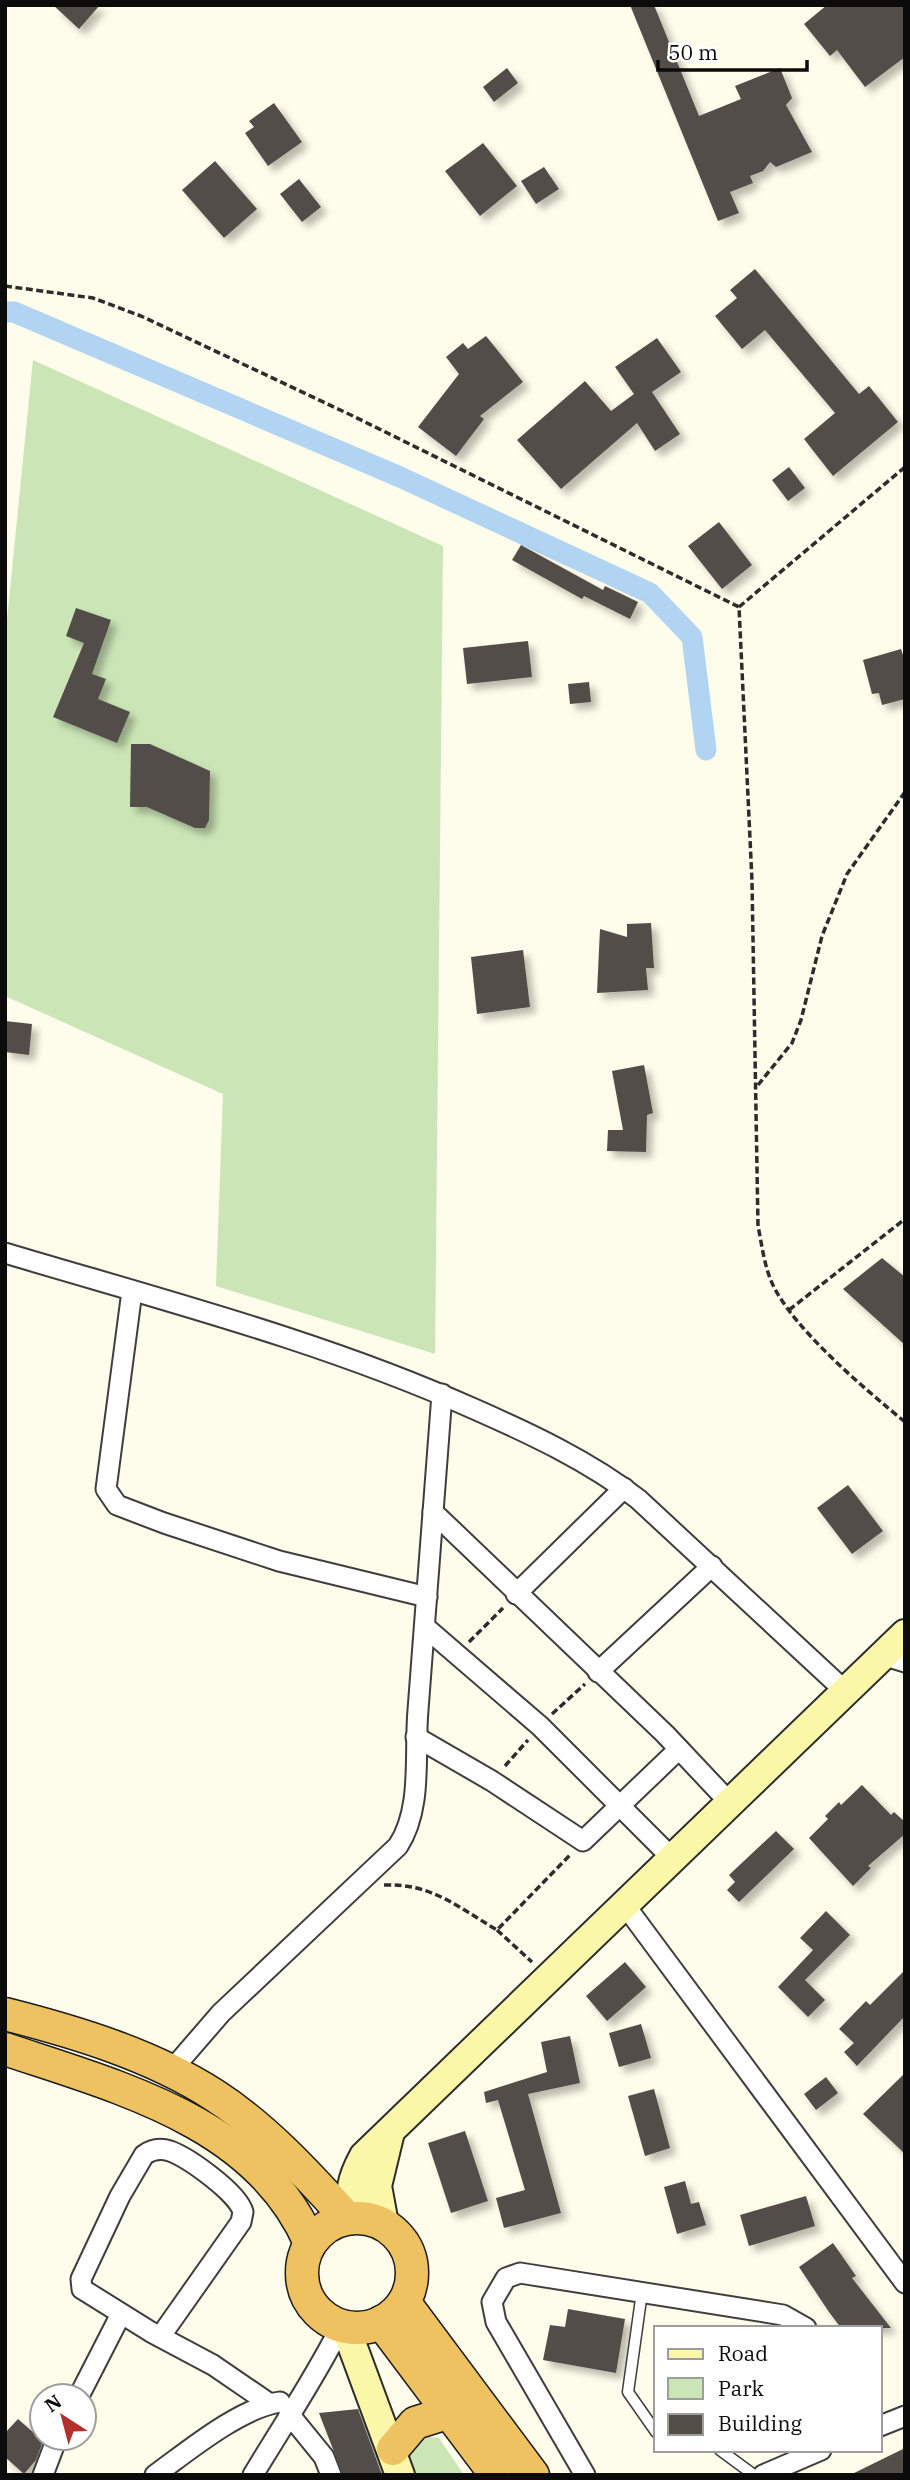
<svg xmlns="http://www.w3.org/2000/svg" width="910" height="2480" font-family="'IBM Plex Serif',serif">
	<defs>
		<filter id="shadow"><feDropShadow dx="6" dy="6" stdDeviation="3.5" flood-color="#0004"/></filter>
	</defs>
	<rect width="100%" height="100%" fill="#fefcea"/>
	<g fill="#cbe5b6">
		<polygon points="33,360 443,546 435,1354 216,1286 223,1094 5,996 5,640"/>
		<polygon points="422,2436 439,2438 464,2475 415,2475 408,2452"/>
	</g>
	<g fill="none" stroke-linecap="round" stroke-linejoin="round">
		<polyline stroke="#b1d4f2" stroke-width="21" points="5,312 14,312 400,477 650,593 692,637 706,750"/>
	</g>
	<g fill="#534d48" filter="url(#shadow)">
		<polygon points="53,5 100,5 79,29"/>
		<polygon points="630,5 654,5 699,116 741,99 735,86 780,68 792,98 786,105 812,152 776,167 770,162 763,171 750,176 753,183 730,192 739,213 718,221"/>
		<polygon points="827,5 905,5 905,57 865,87 837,50 830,56 804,24"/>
		<polygon points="507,68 518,83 494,102 483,87"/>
		<polygon points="274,103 302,142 268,166 245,133 254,127 249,121"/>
		<polygon points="483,143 517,186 480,216 445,171"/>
		<polygon points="215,161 257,209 224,238 182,190"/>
		<polygon points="544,167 559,189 536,204 521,181"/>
		<polygon points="299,179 321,207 302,222 280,194"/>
		<polygon points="755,269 859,394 869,386 898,422 833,476 804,439 835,413 765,330 742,349 715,316 737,298 730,290"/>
		<polygon points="486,336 523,382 480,416 484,419 456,456 418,427 459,374 446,357 463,343 468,349"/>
		<polygon points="657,338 681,372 652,392 680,434 655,451 637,423 561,489 517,440 585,381 611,411 634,394 615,367"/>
		<polygon points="789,467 805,488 788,501 772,480"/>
		<polygon points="719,522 752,565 722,589 688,546"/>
		<polygon points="521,545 603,590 605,586 638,602 630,619 584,596 582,599 512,560"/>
		<polygon points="76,608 111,620 92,674 106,679 98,699 130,712 117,743 53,717 84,643 66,636"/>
		<polygon points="528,641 532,677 467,684 463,648"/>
		<polygon points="901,649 905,661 905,699 882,705 879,693 872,694 863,660"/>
		<polygon points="589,682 591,702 570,704 568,684"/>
		<polygon points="131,744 150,744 210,771 209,820 205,828 195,828 147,807 130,807"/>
		<polygon points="651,923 654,968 646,968 648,990 597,993 600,929 627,937 627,924"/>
		<polygon points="523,950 530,1007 477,1014 471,957"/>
		<polygon points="5,1021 32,1024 29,1055 5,1052"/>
		<polygon points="644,1065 653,1113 647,1115 646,1152 607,1151 608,1130 623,1130 612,1071"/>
		<polygon points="882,1258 905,1277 905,1345 843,1289"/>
		<polygon points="848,1485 883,1531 852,1554 817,1508"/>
		<polygon points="862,1785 891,1815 894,1812 905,1822 905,1834 868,1866 871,1868 853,1886 809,1838 828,1819 825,1816 839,1802 841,1805"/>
		<polygon points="776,1831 794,1849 739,1902 727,1890 735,1882 729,1875"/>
		<polygon points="826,1911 850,1935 805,1980 825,2000 808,2017 778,1987 813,1950 800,1938"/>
		<polygon points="625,1962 646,1987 607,2021 586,1996"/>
		<polygon points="905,1970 905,2016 857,2066 844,2052 854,2043 839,2029 866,2001 870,2005"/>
		<polygon points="641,2024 651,2058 619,2067 609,2033"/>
		<polygon points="570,2036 580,2083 528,2094 561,2213 504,2228 496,2198 525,2190 498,2100 486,2103 484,2092 547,2072 541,2042"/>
		<polygon points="905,2073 905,2154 863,2114"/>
		<polygon points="826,2077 838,2093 816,2110 804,2094"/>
		<polygon points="654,2089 670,2148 645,2156 628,2096"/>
		<polygon points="465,2131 488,2201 451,2213 428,2143"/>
		<polygon points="685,2181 691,2204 699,2202 706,2225 677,2234 664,2187"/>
		<polygon points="806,2196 815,2226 749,2246 740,2215"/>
		<polygon points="833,2243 856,2276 852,2278 891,2328 841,2328 829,2312 799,2267"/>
		<polygon points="568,2309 625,2319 616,2373 543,2360 550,2325 565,2327"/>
		<polygon points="358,2409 382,2475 343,2475 319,2413"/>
		<polygon points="18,2419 43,2441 36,2460 24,2474 5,2457 5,2433"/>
		<polygon points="905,2448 905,2475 850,2475"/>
	</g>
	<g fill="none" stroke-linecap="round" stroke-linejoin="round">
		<defs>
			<g id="service">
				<polyline points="642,2292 628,2392 656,2432"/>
				<polyline points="720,2450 754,2475"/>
			</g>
			<g id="minor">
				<path d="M5 1253C162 1300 322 1341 472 1408 529 1433 589 1461 638 1499L845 1691"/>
				<polyline points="132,1291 106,1489 117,1505 164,1523 279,1561 427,1597"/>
				<polyline points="433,1512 665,1734 730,1803"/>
				<polyline points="516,1594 624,1488"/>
				<polyline points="425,1627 540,1726 672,1858"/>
				<polyline points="882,1655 905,1662"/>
				<polyline points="598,1672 712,1566"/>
				<polyline points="416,1737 492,1781 583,1841 679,1749"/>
				<polyline points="624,1904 905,2283"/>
				<path d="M170 2072 221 2013 398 1846C423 1808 414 1754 418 1710 426 1605 434 1500 442 1394"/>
				<path d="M160 2337 241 2222 243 2212C238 2193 189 2158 170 2151 161 2148 152 2149 144 2155L120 2196 81 2279 82 2289 151 2332 213 2365 270 2404"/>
				<polyline points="79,2396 121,2314"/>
				<polyline points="289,2414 324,2457 331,2475"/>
				<polyline points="880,2426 905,2416"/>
				<polyline points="43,2475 57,2438"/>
				<path d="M155 2475C188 2451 240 2408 280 2402"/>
				<path d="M253 2475C283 2425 315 2378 341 2326"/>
				<polyline points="585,2475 496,2322 492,2302 506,2278 520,2273 783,2315 806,2328"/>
				<polyline points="763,2475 821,2450"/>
			</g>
			<g id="secondary">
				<path d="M355 2217C348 2192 352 2178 364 2156L905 1634"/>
				<polyline points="384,2224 377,2186 390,2132"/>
				<polyline points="345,2326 400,2475"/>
			</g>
			<g id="trunk">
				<path d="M5 2014C76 2032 152 2055 214 2095 264 2127 307 2174 347 2218"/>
				<path d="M5 2049C118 2087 258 2122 310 2243"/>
				<circle cx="357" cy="2273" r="55"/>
				<polyline points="404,2302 533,2475"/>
				<polyline points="381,2322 496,2475"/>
				<polyline points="393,2449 415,2423 450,2412"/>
			</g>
		</defs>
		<use href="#service" stroke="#3e3e3e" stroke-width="13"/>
		<use href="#minor" stroke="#3e3e3e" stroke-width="23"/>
		<use href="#secondary" stroke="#2d2d2d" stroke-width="32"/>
		<use href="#trunk" stroke="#1c1c1c" stroke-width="35"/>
		<g stroke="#2d2d2d" stroke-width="3.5" stroke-dasharray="7 3.5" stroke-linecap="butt">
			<path d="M5 286 93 298 141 316 353 416 739 607 752 881 758 1226C762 1245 764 1265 772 1283 793 1329 865 1389 905 1422"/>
			<polyline points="739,607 905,467"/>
			<polyline points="758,1085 792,1043 801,1020 822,936 847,874 905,792"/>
			<polyline points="789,1310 905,1219"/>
			<polyline points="469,1642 503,1608"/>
			<polyline points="552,1714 585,1684"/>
			<polyline points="505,1766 528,1740"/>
			<path d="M384 1885C431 1883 458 1907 497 1930L570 1855"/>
			<polyline points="497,1930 532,1962"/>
		</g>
		<use href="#service" stroke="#fff" stroke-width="10"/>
		<use href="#minor" stroke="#fff" stroke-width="19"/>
		<use href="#secondary" stroke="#faf8a8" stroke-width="28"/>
		<use href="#trunk" stroke="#eec260" stroke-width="32"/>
	</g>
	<rect width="910" height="2480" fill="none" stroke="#0b0b0b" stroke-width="14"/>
	<rect x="654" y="2326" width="228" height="126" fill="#ffffff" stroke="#9d9d9d" stroke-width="2"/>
	<rect x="668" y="2349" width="35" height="10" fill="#faf8a8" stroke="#9d9d9d" stroke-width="2"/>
	<text x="718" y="2361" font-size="21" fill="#0b0b0b">Road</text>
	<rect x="668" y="2378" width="35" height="21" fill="#cbe5b6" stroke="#9d9d9d" stroke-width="2"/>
	<text x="718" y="2396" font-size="21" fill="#0b0b0b">Park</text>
	<rect x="668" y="2414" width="35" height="21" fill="#534d48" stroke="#9d9d9d" stroke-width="2"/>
	<text x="718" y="2431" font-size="21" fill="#0b0b0b">Building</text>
	<g transform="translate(63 2417) rotate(324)"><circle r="33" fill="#ffffff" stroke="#9d9d9d" stroke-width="2"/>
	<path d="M0-5L12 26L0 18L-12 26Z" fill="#b2312c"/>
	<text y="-10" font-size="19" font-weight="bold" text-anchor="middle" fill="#0b0b0b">N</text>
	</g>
	<path d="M658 60v10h149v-10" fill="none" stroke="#0b0b0b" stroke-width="3.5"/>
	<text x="668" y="60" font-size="21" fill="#0b0b0b" stroke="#ffffff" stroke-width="5" paint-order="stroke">50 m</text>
</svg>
